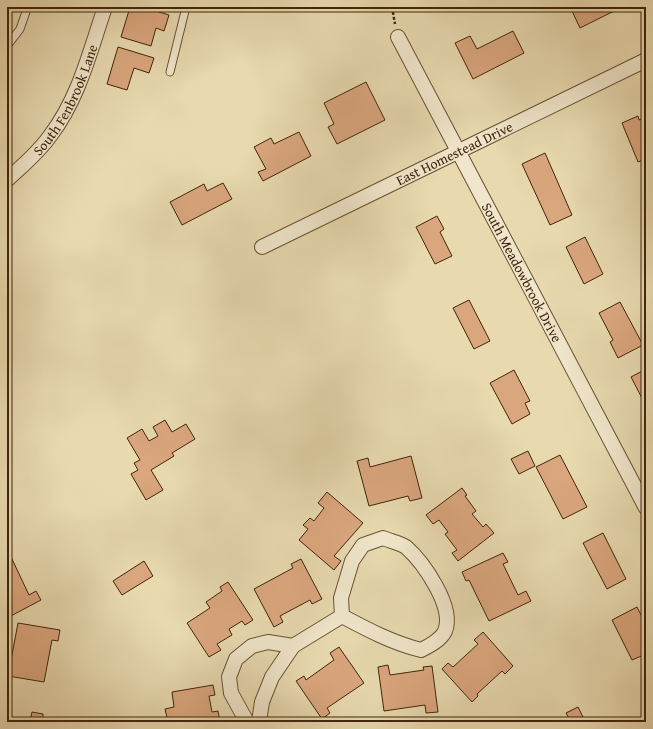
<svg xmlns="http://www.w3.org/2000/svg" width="653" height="729" font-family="'Gentium Book Plus',serif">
	<rect width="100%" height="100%" fill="#e8d9af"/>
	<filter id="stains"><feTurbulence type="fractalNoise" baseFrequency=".005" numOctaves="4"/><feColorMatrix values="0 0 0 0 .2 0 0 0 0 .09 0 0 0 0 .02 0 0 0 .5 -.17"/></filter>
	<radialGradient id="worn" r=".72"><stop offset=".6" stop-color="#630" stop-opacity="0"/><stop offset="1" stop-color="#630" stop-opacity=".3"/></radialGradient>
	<g fill="#daa67e" stroke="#41250b">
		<polygon points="130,7 143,7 169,15 164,31 156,28 151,46 121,37"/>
		<polygon points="579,7 620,7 620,8 580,28 572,11"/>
		<polygon points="513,31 524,53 473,79 455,43 470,36 477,49"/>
		<polygon points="118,47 154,58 149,73 134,68 127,90 107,84"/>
		<polygon points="366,82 385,120 337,144 328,127 334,124 324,103"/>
		<polygon points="638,116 639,120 646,117 646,159 638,162 622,123"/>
		<polygon points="299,132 311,156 263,181 258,172 266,169 254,147 271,138 274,144"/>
		<polygon points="545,153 572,215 550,225 522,164"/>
		<polygon points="223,183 232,199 182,225 170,202 204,184 207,191"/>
		<polygon points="437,216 444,229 440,232 452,256 435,264 416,227"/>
		<polygon points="585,237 603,274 584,284 566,247"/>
		<polygon points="469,300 490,341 474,349 453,308"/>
		<polygon points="620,302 643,345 618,358 610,342 613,340 599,313"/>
		<polygon points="646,369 646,406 631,377"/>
		<polygon points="514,370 530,401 525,403 530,414 512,424 490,383"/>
		<polygon points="165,420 172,432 186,424 195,439 172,453 174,456 151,470 163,490 146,500 131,474 138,470 134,463 140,460 127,438 142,429 149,441 158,436 153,427"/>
		<polygon points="528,451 535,466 519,474 511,459"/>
		<polygon points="560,455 587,507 563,519 536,467"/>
		<polygon points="411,456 422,498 410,501 408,496 369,506 357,461 368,458 370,467"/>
		<polygon points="462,488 467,495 465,496 476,511 472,514 483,527 486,524 494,533 458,561 452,553 457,550 445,534 448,532 439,520 433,524 426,515"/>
		<polygon points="327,492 363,523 334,556 341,561 334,570 299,540 308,529 303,525 310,518 314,521 324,508 318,503"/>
		<polygon points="603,533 626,579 607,589 583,543"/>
		<polygon points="503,553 508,562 503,564 518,595 526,591 531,601 489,621 469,580 466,581 462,572"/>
		<polygon points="11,557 29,595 36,591 41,600 7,618 7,559"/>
		<polygon points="301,559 322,599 312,604 310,600 280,616 283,622 274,627 254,589 293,568 291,564"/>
		<polygon points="144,561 153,576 122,595 113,581"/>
		<polygon points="228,582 253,620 245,625 242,621 229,629 232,635 217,644 221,650 209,657 187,623 210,608 206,602 222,591 220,587"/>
		<polygon points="637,607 646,625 646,654 632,660 612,620"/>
		<polygon points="18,623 60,630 58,641 52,640 44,682 8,676"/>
		<polygon points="483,632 513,666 505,674 502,671 477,694 478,696 472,702 442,669 448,663 453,667 478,644 474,640"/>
		<polygon points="339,647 364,683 327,708 330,713 322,719 296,681 304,676 306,680 334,660 330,653"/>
		<polygon points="388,665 390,675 424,670 423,667 432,666 438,712 426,713 425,705 384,711 378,667"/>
		<polygon points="213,685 215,695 209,696 212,712 218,711 220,722 184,722 184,720 168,722 165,709 174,707 172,692"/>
		<polygon points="578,707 585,721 583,722 571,722 566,713"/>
		<polygon points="32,712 43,714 43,719 64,722 30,722"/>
	</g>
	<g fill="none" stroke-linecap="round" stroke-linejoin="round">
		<defs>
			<g id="service">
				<polyline points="7,46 20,29 27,9 26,7"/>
				<polyline points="170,72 186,7"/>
			</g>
			<g id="minor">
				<path id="s1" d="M398 37 646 508"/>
				<path id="s2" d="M7 180C22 166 38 153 50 136 79 98 90 51 105 7"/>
				<path id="s3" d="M262 247 646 60"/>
				<path d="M383 538C390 541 400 543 406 547 423 562 455 607 445 631 441 640 429 646 421 650 393 643 368 630 342 616L341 598 352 561 363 545Z"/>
				<polyline points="247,722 231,693 229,677 236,659 252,646 268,642 293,646"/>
				<polyline points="259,722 262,702 272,677 293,646 342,616"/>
			</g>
		</defs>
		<use href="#service" stroke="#6b5234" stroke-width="9"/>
		<use href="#minor" stroke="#6b5234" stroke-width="16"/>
		<polyline stroke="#41250b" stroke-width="2.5" stroke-dasharray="3 2" stroke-linecap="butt" points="392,7 395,24"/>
		<use href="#service" stroke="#f0e6cb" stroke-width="7"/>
		<use href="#minor" stroke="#f0e6cb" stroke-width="14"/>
	</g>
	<g text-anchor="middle" stroke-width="3" stroke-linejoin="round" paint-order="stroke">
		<g font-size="14" fill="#41250b" stroke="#f0e6cb">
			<text dy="5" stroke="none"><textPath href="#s2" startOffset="101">South Fenbrook Lane</textPath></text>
			<text dy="5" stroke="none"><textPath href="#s3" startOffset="214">East Homestead Drive</textPath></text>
			<text dy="5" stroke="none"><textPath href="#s1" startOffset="266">South Meadowbrook Drive</textPath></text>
		</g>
	</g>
	<rect width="653" height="729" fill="none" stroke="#e8d9af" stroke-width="24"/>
	<rect x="8" y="8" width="637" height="713" fill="none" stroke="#41250b" stroke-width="2"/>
	<rect x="12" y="12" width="629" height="705" fill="none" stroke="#41250b"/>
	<rect width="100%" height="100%" filter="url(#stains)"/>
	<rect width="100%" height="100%" fill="url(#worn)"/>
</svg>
